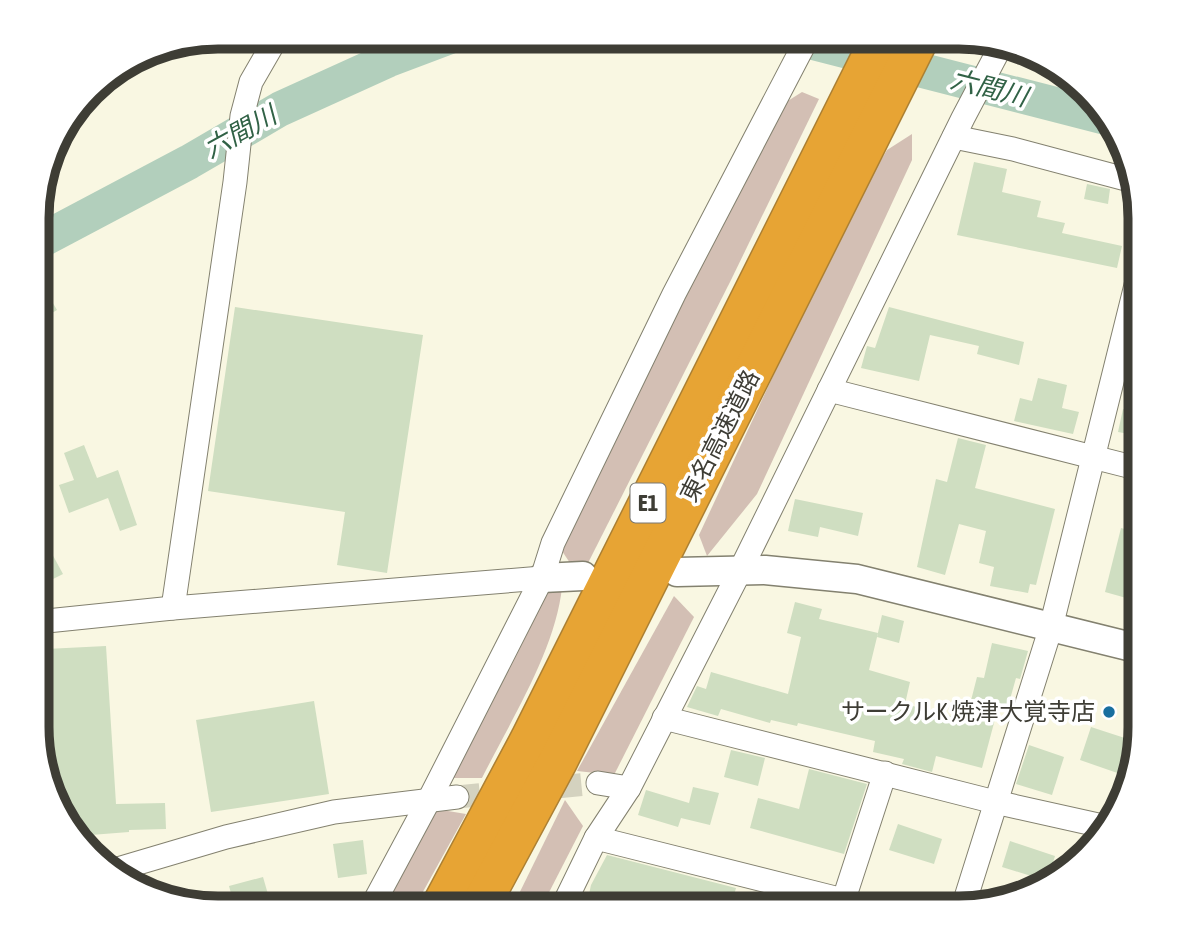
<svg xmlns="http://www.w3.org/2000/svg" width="1177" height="945" font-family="'Asap Condensed','Noto Sans JP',sans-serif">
	<rect width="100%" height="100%" fill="#f9f7e2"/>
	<g fill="#d3bfb4">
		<polygon points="802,92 819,99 731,280 587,565 572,566 562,551 694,264 783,104"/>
		<polygon points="912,134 912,160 757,494 707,556 699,535 849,213 887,150"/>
		<path d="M562 587C556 649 510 722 482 778H441L544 590Z"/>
		<polygon points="674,596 694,617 614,775 577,771"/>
		<polygon points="565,800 583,826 541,908 512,908"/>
		<polygon points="436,809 466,814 414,908 381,908"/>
	</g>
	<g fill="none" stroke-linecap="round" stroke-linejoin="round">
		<g stroke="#b2cfbc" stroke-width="35">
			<polyline points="792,37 1104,117"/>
			<polyline points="38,242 189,162 280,109 388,60 449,37"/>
		</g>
	</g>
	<g fill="#cfdec1">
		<polygon points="974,162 1007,169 1002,192 1041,201 1037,217 1065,223 1062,233 1122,246 1117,268 957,235"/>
		<polygon points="1087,184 1110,189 1108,204 1084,199"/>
		<polygon points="38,278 57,310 38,321"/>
		<polygon points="235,307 423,335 387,573 337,565 345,512 208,491"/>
		<polygon points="889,307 1024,342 1019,365 977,354 979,346 930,335 919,381 861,368 867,346 875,348"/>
		<polygon points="1038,378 1067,385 1062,408 1079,412 1073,434 1014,421 1020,398 1032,401"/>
		<polygon points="1123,409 1140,413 1140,436 1118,432"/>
		<polygon points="958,438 986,445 975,488 1055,509 1036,585 1030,584 1028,593 990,586 994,567 979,563 986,531 959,524 945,575 917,567 936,479 947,482"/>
		<polygon points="84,445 97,478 118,470 137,525 120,531 108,498 69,513 59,485 74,480 64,453"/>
		<polygon points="795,499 863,513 858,536 820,527 818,537 788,531"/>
		<polygon points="38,528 63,574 47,582 38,563"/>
		<polygon points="1121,528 1140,533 1140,590 1137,601 1105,592"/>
		<polygon points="795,602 822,609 819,619 878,633 869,670 910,682 905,704 966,720 977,677 984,678 992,643 1028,651 1020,679 1016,678 1007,710 998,708 982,768 936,756 932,772 902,764 904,759 873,752 875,741 798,723 797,726 771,720 770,723 721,709 718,716 687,707 697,686 706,689 711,672 788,694 801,637 787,633"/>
		<polygon points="882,615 904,621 899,643 877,637"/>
		<polygon points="106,646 116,804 165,803 166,829 129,830 129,832 78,836 55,807 37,739 37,684 48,684 46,649"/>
		<polygon points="314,701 329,794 211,812 196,720"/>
		<polygon points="1091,727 1137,742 1126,776 1080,760"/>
		<polygon points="1029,745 1064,757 1052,795 1016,784"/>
		<polygon points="731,750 765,758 758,786 724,777"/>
		<polygon points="809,769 867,784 844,854 750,828 758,798 799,809"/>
		<polygon points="693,787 719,793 710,825 681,818 678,827 638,815 646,790 689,803"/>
		<polygon points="898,824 942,839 934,864 889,850"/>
		<polygon points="363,840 367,874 338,878 333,844"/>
		<polygon points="1010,841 1055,856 1047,881 1002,867"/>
		<polygon points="607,855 736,888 734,895 765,902 764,908 721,908 693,901 692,908 586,908 591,885"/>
		<polygon points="263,877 272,908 235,908 229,886"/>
	</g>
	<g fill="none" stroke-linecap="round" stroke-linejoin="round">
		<polyline stroke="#d4d2bf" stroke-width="23" stroke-dasharray="23 11" stroke-linecap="butt" points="457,797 598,783"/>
		<defs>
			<g id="minor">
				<polyline points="954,137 1013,149 1133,181"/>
				<polyline points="829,390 1140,469"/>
				<polyline points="173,608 235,182 242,116 251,82 277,37"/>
				<polyline points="37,622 173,608 542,578"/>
				<polyline points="664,718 995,802 1107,827"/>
				<polyline points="598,783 629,788"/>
				<polyline points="596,838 843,900"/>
				<polyline points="111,871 226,837 334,812 457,797"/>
				<polyline points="963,907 1051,627 1140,269"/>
				<polyline points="371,908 429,800 542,578 553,543 674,294 808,37"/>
				<polyline points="562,908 596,838 629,788 741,569 963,118 1002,44"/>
				<polyline points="841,908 885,773"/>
			</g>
			<g id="tertiary">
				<polyline points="677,572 765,570 857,579 1140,649"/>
				<polyline points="542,578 583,576"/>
			</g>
			<g id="motorway">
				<polyline points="440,908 530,739 881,37"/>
				<polyline points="479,908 558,761 920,37"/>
			</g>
		</defs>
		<use href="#minor" stroke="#83816f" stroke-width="25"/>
		<use href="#tertiary" stroke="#83816f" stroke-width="31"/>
		<use href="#motorway" stroke="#ac8034" stroke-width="41"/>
		<use href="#minor" stroke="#fff" stroke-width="23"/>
		<use href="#tertiary" stroke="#fff" stroke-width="28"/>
		<use href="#motorway" stroke="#e7a434" stroke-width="38"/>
	</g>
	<circle fill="#196f9f" stroke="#fff" stroke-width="2.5" cx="1109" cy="712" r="7"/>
	<g text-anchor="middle" stroke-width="7" stroke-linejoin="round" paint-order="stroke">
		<rect fill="#fff" stroke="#787772" stroke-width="2" x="630.5" y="483.5" width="35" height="39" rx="5"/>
		<g font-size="23" font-weight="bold" fill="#3e3d35">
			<text x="648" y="511">E1</text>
		</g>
		<g font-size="24" fill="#3e3d35" stroke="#fff">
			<text transform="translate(720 436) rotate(-63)" y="8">東名高速道路</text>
		</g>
		<g font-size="24" fill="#3e3d35" stroke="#fff" text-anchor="end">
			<text x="1095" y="720">サークルK 焼津大覚寺店</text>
		</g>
		<g font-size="26" font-style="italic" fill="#316246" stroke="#fff">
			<text transform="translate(989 88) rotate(14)" y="9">六間川</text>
			<text transform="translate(240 132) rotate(-29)" y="9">六間川</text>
		</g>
	</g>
	<path d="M0 0H1177V945H0ZM218 49H959A169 169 0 0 1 1128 218V727A169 169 0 0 1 959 896H218A169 169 0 0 1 49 727V218A169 169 0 0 1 218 49Z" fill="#fff" fill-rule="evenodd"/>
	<path fill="none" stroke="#3e3d35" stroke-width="9" d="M218 49H959A169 169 0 0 1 1128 218V727A169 169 0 0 1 959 896H218A169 169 0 0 1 49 727V218A169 169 0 0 1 218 49Z"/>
</svg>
